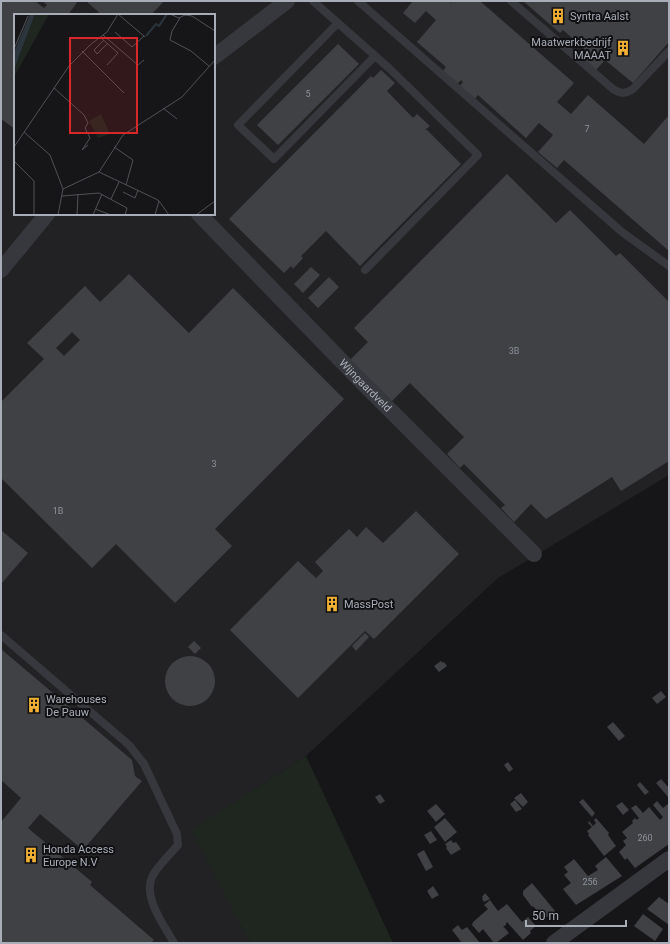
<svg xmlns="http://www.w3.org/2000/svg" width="670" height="944" font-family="Roboto,sans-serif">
	<rect width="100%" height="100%" fill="#161618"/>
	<path fill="#222225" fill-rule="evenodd" d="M1 1H669V475L498 578 306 756 192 830 250 943H1ZM15 15H214V214H15Z"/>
	<polygon fill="#1e261f" points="306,756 393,943 250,943 191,830"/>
	<g fill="#404145" fill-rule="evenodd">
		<polygon points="1,1 35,1 44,8 47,5 42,1 78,1 68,15 15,15 15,129 1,119"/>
		<polygon points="86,1 164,1 151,15 102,15"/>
		<polygon points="413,1 449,1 451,3 452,1 480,1 574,83 557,102 571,114 588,95 644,144 669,115 669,251 564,160 557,168 538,152 553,135 539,123 526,138 478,95 474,100 459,87 463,82 461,80 457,84 443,71 446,67 417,42 436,20 426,11 415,23 403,13"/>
		<polygon points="523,1 669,1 669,42 633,83 605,60 596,70 586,61 591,55 563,30 560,33"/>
		<polygon points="338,44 359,64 278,145 257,125"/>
		<polygon points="381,70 395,83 387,91 413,118 417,114 430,126 425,130 427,130 461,164 360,266 326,231 301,256 303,258 293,269 291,266 284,273 229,219 371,76 373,78"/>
		<polygon points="507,174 556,223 570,210 616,256 620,253 669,302 669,461 621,491 612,477 546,519 531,504 514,522 501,508 505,505 464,464 460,468 447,454 464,437 410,383 392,401 350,360 368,342 354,328"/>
		<polygon points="311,267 320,275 303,293 294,284"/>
		<path d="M129 274 189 333 233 288 344 399 215 529 232 546 175 603 116 544 92 568 1 478V402L44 359 27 343 85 286 100 302ZM72 332 80 340 64 356 56 348Z"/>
		<polygon points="329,277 339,287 318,308 308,298"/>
		<polygon points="416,511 459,554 374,639 365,631 298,698 230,630 298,561 316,578 323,571 315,562 349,529 357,537 366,527 383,543"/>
		<polygon points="1,530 28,553 1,584"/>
		<polygon points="365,633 369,637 356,651 352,646"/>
		<polygon points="194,641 201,648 195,654 188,647"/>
		<polygon points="1,649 132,760 135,776 142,781 83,850 40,814 28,828 92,882 90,885 154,940 151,943 1,943 1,822 21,798 1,780"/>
		<circle cx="190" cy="681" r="25"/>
		<polygon points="441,661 443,663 444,662 447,666 439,672 434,666"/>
		<polygon points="661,691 666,697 657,704 652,698"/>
		<polygon points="613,722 625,736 619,741 607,727"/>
		<polygon points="508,762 513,769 509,772 504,765"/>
		<polygon points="661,779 669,788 669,798 656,783"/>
		<polygon points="640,782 649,792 645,795 637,785"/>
		<polygon points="521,793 528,802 523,807 514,798"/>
		<polygon points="380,794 385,801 380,804 375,797"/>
		<polygon points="583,799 595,813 592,817 579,802"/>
		<polygon points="515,800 522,809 516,812 510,804"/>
		<polygon points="657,801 663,808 669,803 669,844 635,868 627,858 625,860 619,852 626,845 623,841 627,838 622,832 633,823 632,821 635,818 637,820 639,818 631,808 636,805 643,813 649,807 660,820 663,817 653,805"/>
		<polygon points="622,802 629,810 623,815 616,806"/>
		<polygon points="436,804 445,814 436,822 427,811"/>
		<polygon points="445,818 457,832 445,842 434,827"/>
		<polygon points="596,818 609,833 608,835 616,846 604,856 588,835 589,834 587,831 592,827 588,823 589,821 593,826 596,823 594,820"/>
		<polygon points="431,831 437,840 430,844 424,835"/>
		<polygon points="451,840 453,843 456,842 461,849 451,855 446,848 447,847 445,844"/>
		<polygon points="424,850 433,867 426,871 417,854"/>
		<polygon points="606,857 622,876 576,905 563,889 571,883 564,875 568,872 564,867 574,859 588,876 598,870 595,866"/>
		<polygon points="532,883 555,911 544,919 533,906 532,907 523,895 523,891"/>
		<polygon points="433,886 439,895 432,899 427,891"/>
		<polygon points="485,893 490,899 484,902 482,899 483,898 482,897"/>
		<polygon points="659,897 669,904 669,925 647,909"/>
		<polygon points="490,900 498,911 507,904 522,922 528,917 536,926 530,931 531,933 523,940 507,922 505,926 503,926 509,933 496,943 494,943 483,929 479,933 472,925 473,922 488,909 484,905"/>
		<polygon points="643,914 663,929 655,941 634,926"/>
		<polygon points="458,925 462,930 467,927 480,943 462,943 452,930"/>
	</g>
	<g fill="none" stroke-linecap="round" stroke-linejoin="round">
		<g stroke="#37383d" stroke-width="8">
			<polyline points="313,1 390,69 478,155 365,270"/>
			<polyline points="358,1 622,232 669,266"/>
			<path d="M511 1 613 89C620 94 626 94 633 89L669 51"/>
			<polyline points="338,23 238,125 274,159 375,56"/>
			<path d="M1 635 129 745 144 764 177 834 178 845C171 853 156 868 152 877 143 898 164 925 174 943"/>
		</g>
		<g stroke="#37383d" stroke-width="16">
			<polyline points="214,57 287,1"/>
			<path id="s1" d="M199 214 360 380 534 554"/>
			<polyline points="1,270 47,214"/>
			<polyline points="554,943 669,859"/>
		</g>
	</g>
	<defs>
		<symbol id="building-bare" viewBox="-9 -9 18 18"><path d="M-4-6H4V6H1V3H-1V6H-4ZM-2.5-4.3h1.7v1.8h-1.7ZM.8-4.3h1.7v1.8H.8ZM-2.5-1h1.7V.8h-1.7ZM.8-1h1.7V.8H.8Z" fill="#f2b134" stroke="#111113" stroke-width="2.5" paint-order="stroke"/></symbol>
	</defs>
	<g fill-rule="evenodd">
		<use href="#building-bare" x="547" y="5" width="22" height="22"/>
		<use href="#building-bare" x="612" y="37" width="22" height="22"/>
		<use href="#building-bare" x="321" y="593" width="22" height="22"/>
		<use href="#building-bare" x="23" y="694" width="22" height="22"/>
		<use href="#building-bare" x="20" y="844" width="22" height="22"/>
	</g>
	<g text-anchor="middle" stroke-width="4" stroke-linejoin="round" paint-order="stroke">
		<g font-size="9" fill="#8e929b">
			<text x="308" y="97">5</text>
			<text x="587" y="132">7</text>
			<text x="514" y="354">3B</text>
			<text x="214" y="467">3</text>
			<text x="58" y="514">1B</text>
			<text x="645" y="841">260</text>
			<text x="590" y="885">256</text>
		</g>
		<g font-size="11" fill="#a8adb8" stroke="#111113" text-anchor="start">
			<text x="570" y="20">Syntra Aalst</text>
			<text x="611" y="46" text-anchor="end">Maatwerkbedrijf<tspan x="611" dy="13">MAAAT</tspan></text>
			<text x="344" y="608">MassPost</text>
			<text x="46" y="703">Warehouses<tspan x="46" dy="13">De Pauw</tspan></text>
			<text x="43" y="853">Honda Access<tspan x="43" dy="13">Europe N.V</tspan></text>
		</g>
		<g font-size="11" fill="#a8adb8" stroke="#111113">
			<text dy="4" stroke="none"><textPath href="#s1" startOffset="239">Wijngaardveld</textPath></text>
		</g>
	</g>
	<g transform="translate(14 14)">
		<rect width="201" height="201" fill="#161618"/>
		<path d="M21 0H35L0 63V56ZM87 100 96 120 84 124 75 107Z" fill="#1e261f"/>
		<path d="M16 0H21L0 56V38Z" fill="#2c353c"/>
		<path fill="none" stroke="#2c353c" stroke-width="2" d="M132 22 142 10 145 12 153 0"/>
		<path fill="none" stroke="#505258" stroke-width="1" d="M104 0 131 23M156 0 165 4 171 1 178 2 201 17M166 4 158 17 156 26 177 37 195 52M101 18 118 33 130 22M89 21 124 51 130 46M86 23 104 39 93 51M90 26 80 36 83 40 94 29M0 35 14 2M68 37 110 79M40 74 70 101 74 109 71 114 76 124 68 136 74 131M149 94 163 105M10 118 36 141 49 175M0 133 55 52 76 31 93 18 104 0M100 133 119 146 112 171M0 147 20 167V201M85 158 142 185 145 187 141 201M109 178 121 184 124 176M48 182 85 179 113 194 111 201M97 185 105 168M145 187 155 201M81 195 97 201M44 201 49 175 85 158 109 121 168 83 201 46M63 201 64 180M79 201 88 180M182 201 201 187"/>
		<path fill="#d62828" fill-opacity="0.15" stroke="#d62828" stroke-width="2" d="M56 24H123V119H56Z"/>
		<rect width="201" height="201" fill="none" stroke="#a8adb8" stroke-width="2"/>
	</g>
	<rect width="670" height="944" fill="none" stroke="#a8adb8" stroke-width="4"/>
	<path d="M526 920v6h100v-6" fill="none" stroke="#a8adb8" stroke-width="2"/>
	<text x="532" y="920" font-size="12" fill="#a8adb8" stroke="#111113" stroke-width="3" paint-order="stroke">50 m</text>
</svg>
